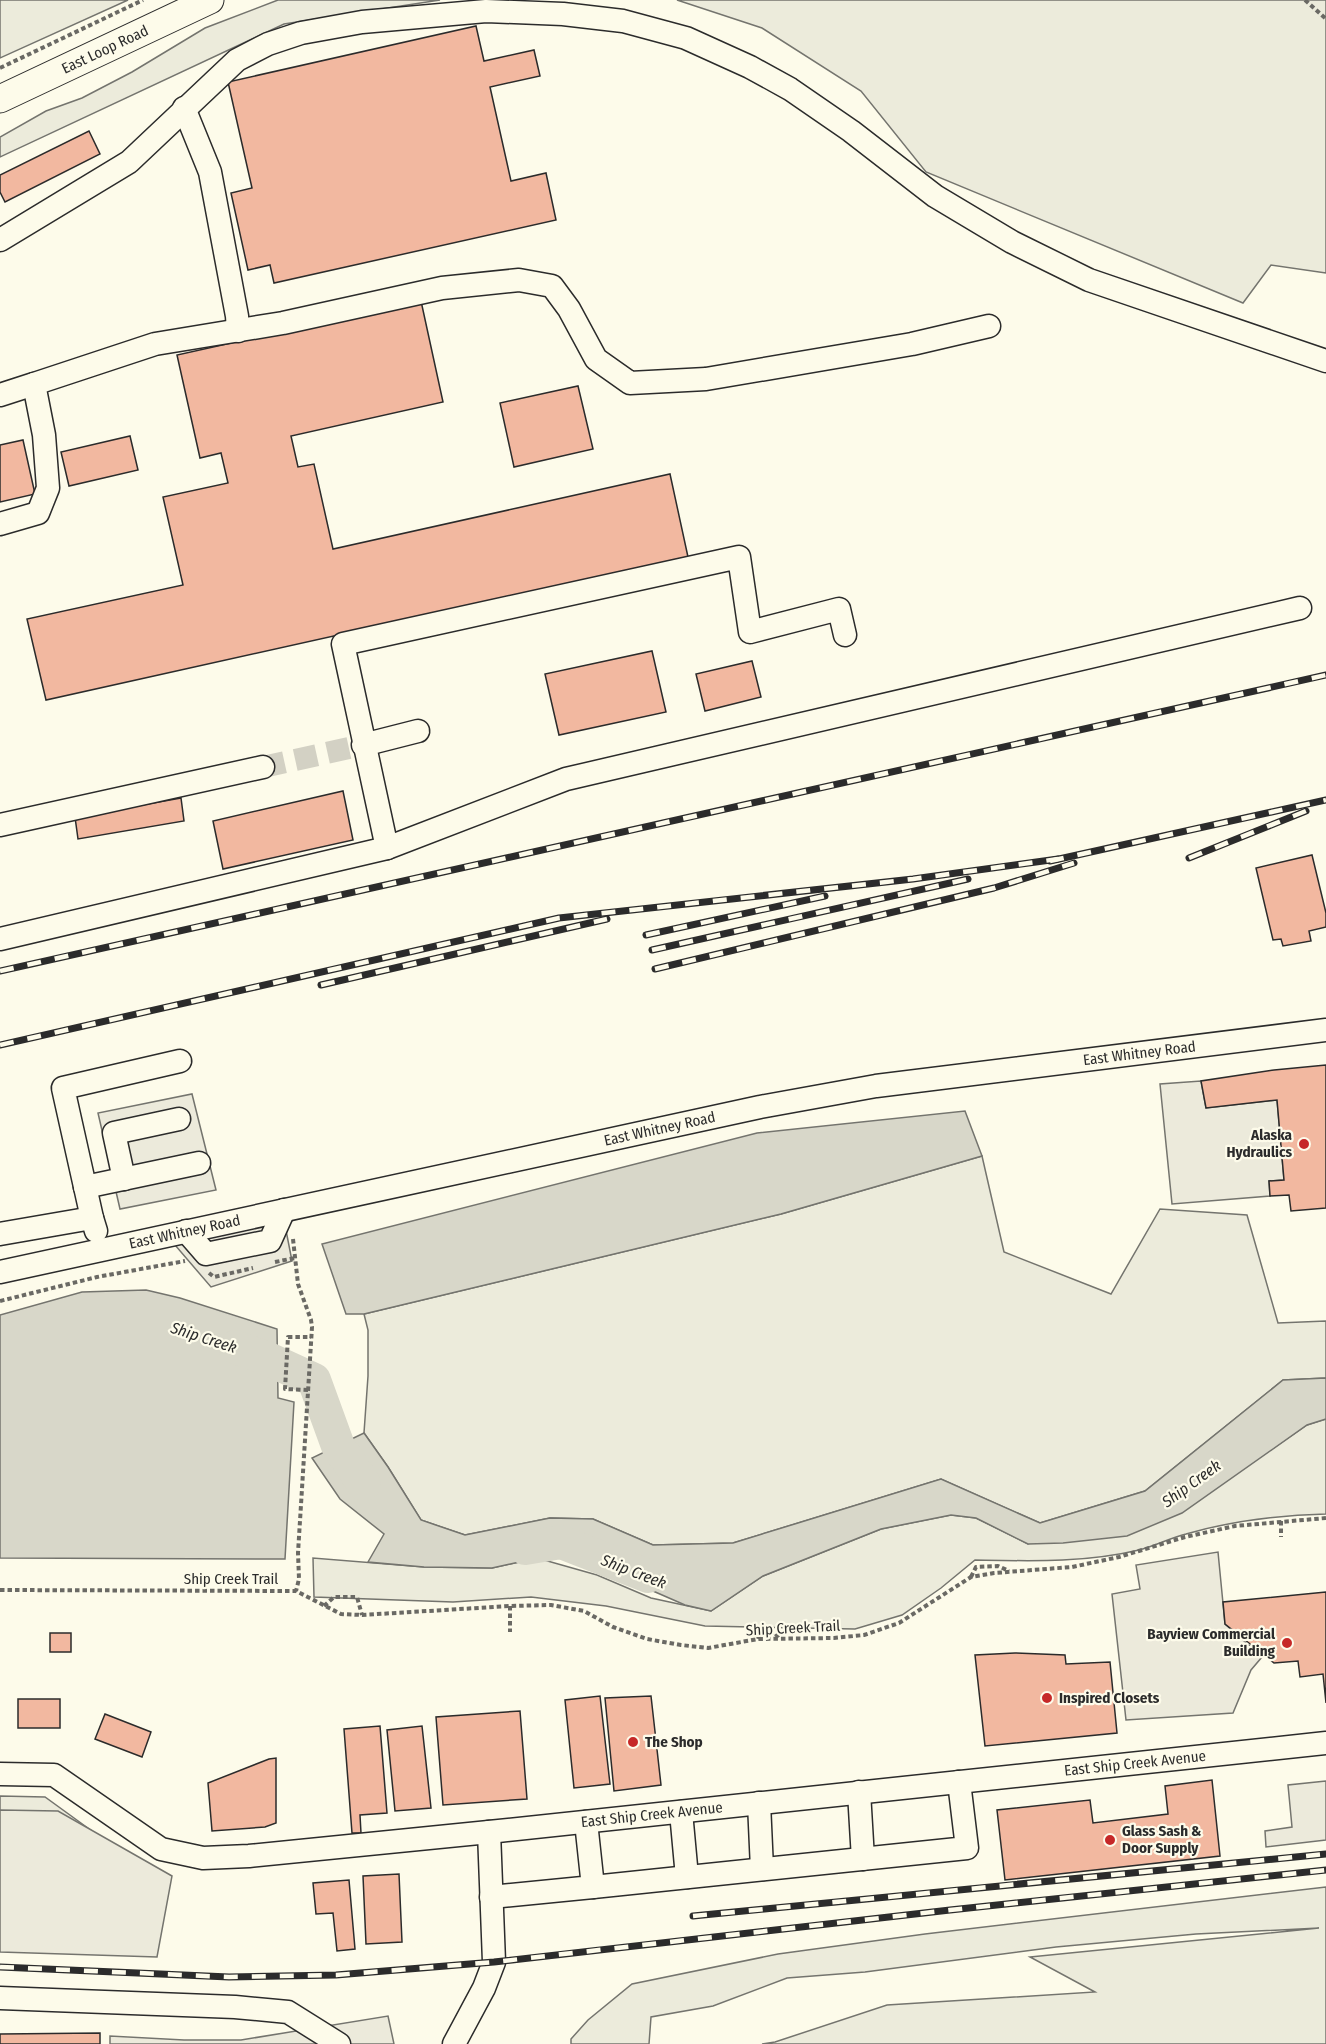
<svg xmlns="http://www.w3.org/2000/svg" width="1326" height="2044" font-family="'Fira Sans Condensed',sans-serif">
	<rect width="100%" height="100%" fill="#fdfbea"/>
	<g fill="#ecebdb" stroke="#74746e" stroke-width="1.5">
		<polygon points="0,0 128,0 0,58"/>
		<polygon points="278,0 440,0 284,24 0,157 0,137 46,111 82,98 132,72 205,28"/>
		<polygon points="677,0 1326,0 1326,273 1271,265 1243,303 926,172 861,91 762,28"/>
		<polygon points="982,1156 1004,1252 1111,1294 1160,1209 1247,1215 1278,1323 1326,1321 1326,1378 1283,1380 1145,1491 1040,1523 941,1479 733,1543 653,1545 593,1519 550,1518 465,1535 421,1520 388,1467 364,1433 368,1376 368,1330 364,1314 781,1214"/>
		<path d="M1326 1419V1514C1279 1515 1231 1521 1186 1534 1170 1538 1155 1546 1139 1550 1085 1563 1030 1561 975 1560L941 1588 902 1615 855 1629 705 1626 606 1606 531 1597 453 1602 314 1597 313 1558 424 1567 492 1568 537 1558 597 1575 651 1598 711 1611 763 1576 881 1529 951 1515 976 1518 1028 1544 1266 1453 1307 1425Z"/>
		<polygon points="0,1796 45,1797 103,1839 0,1818"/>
		<polygon points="1326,1887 1326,2044 762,2044 775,2042 887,2005 1095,1992 1030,1957 1319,1928 1196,1934 1056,1947 865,1972 787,1978 713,2006 651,2017 649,2044 571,2044 571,2039 588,2020 632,1984 778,1954 925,1934"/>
	</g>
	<g fill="#eceadb" stroke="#74746e" stroke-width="1.5">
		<polygon points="1201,1081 1206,1108 1277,1100 1284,1180 1269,1181 1270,1196 1172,1204 1160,1084"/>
		<polygon points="192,1094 216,1190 120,1209 98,1113"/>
		<polygon points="284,1220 292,1261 211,1287 175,1245"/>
		<polygon points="1218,1552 1225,1624 1262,1657 1251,1670 1233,1713 1126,1720 1112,1594 1140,1589 1136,1565"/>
		<polygon points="1326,1781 1326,1840 1266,1847 1265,1831 1292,1827 1288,1785"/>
		<polygon points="0,1810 58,1811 172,1876 157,1957 0,1952"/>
		<polygon points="388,2016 394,2044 110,2044 110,2036 184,2040 241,2040"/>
	</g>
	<g fill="#d8d7c9" stroke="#74746e" stroke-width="1.5">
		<polygon points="965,1111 982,1156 781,1214 364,1314 346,1314 322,1244 757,1133"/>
		<polygon points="146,1290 180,1298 277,1329 278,1398 294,1402 285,1559 0,1558 0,1315 82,1292"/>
		<polygon points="1326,1378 1326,1419 1307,1425 1182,1513 1127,1536 1063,1543 1028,1544 976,1518 951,1515 881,1529 763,1576 711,1611 685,1605 653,1591 582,1543 537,1558 492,1568 424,1567 368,1562 384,1534 340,1499 312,1458 364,1433 388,1467 421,1520 465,1535 550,1518 593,1519 653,1545 733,1543 941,1479 1040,1523 1145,1491 1283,1380"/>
	</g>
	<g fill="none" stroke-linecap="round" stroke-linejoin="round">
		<g stroke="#d8d7c9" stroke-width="34">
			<polyline points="235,1347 266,1358 314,1380 338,1446 364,1484"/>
			<polyline points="525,1548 561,1542 648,1576"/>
		</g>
	</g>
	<g fill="#f2b8a0" stroke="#2b2b2b" stroke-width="1.5">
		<polygon points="476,26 484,61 534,50 540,76 490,87 511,181 546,173 556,220 274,283 270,265 248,270 231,193 252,188 228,82"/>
		<polygon points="89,131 100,154 5,202 0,192 0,175"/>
		<polygon points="421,301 443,402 291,436 298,467 314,464 333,549 670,474 688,557 46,700 27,619 183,585 163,497 228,483 221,453 200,458 177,355"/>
		<polygon points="578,386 593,449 514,467 500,403"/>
		<polygon points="130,436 138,470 69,486 61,452"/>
		<polygon points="23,440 35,494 0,502 0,445"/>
		<polygon points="652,651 666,712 559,735 545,674"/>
		<polygon points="752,661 761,697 705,711 696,674"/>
		<polygon points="343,791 353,840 223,869 213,821"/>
		<polygon points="181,798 184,821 78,839 75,817"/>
		<polygon points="1312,855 1326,913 1326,927 1309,931 1311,941 1283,946 1281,939 1273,940 1256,868"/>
		<polygon points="1326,1065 1326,1208 1291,1211 1289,1195 1270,1196 1269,1181 1284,1180 1277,1100 1206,1108 1201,1081 1274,1070"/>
		<polygon points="1326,1592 1326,1703 1323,1674 1300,1677 1298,1661 1274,1663 1225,1624 1223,1602"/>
		<rect x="50" y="1633" width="21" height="19"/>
		<polygon points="1015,1653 1065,1655 1066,1664 1110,1662 1117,1733 985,1746 975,1655"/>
		<polygon points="600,1696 610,1784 574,1788 565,1700"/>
		<polygon points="651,1696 661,1785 614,1791 605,1698"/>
		<rect x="18" y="1699" width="42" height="29"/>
		<polygon points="520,1711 527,1799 443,1805 436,1717"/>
		<polygon points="105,1714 151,1732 142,1757 95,1739"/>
		<polygon points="380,1726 387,1813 360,1815 361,1833 352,1833 344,1729"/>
		<polygon points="422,1726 431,1808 395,1811 387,1730"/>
		<polygon points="276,1758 276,1823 265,1827 212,1831 208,1783 269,1759"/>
		<polygon points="1212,1780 1220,1856 1005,1880 997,1810 1090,1800 1093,1823 1168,1814 1165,1786"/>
		<polygon points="399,1874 402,1942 366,1944 363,1876"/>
		<polygon points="349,1880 355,1949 337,1951 333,1913 316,1914 313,1883"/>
		<polygon points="100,2033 100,2044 0,2044 0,2034"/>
	</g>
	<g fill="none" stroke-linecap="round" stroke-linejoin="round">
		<polyline stroke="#d3d1c4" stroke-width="22" stroke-dasharray="22 11" stroke-linecap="butt" points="263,767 363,745"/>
		<defs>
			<g id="minor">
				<polyline points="184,108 210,172 237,316 238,331"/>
				<polyline points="0,240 129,162 237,60 268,44 301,33 362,22 486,11 563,14 623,21 686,38 750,67 790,89 851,131 935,196 1012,242 1089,280 1326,361"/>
				<polyline points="0,395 34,384"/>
				<polyline points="0,524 38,513 48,488 44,435 34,384 155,344 283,323 442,288 519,280 552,286 569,309 596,359 630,383 706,379 912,344 989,326"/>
				<polyline points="363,745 418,731"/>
				<polyline points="0,825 263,767"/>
				<polyline points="387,848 343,644 739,557 750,632 839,609 845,635"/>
				<polyline points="0,939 387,848 566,779 1300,608"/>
				<polyline points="124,1179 114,1133 179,1119"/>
				<polyline points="85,1187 199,1163"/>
				<polyline points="92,1218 63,1088 180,1061"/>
				<polyline points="186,1231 206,1254 270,1241 284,1210"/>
				<polyline points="0,1234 92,1218 96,1231"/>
				<path id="s1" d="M0 1272 760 1107 876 1086 1326 1030"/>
				<path id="s2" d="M0 1774 54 1775 161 1849 203 1858 249 1856 489 1832 1326 1743"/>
				<polyline points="859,1792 863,1859"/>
				<polyline points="759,1803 762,1869"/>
				<polyline points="681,1812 687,1877"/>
				<polyline points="593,1887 967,1848 959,1782"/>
				<polyline points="491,1897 593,1887 586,1822"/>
				<polyline points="0,1998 235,2007 288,2012 339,2044"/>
				<polyline points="454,2044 484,1988 494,1962 489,1832"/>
			</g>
			<g id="major">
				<path id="s3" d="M0 99 210 0"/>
			</g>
		</defs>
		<use href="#minor" stroke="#2b2b2b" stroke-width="25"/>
		<use href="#major" stroke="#2b2b2b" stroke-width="29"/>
		<g stroke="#6a6964" stroke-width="4" stroke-dasharray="4.5 3" stroke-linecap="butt">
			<polyline points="1305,0 1326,19"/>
			<polyline points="0,68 143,0"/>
			<polyline points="293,1239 298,1284 311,1320 312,1327 298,1553 299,1579 296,1591"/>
			<polyline points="275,1262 295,1258"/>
			<polyline points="209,1273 214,1277 253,1268"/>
			<polyline points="0,1301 97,1277 185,1261"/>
			<polyline points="308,1390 285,1389 288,1337 311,1337"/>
			<polyline points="1281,1521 1281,1537"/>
			<polyline points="971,1577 976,1567 998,1566 1009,1571"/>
			<polyline points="0,1590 296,1591 341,1614 362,1615 510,1606 551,1605 584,1611 613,1627 647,1639 681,1645 708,1648 758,1639 834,1638 864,1635 899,1623 971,1577 994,1573 1072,1567 1119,1557 1185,1537 1235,1526 1326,1518"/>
			<polyline points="324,1606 334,1597 357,1597 362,1615"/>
			<polyline points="510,1606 510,1632"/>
			<polyline points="758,1639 760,1633 775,1633 780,1640"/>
		</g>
		<use href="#minor" stroke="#fdfbea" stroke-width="22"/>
		<use href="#major" stroke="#fdfbea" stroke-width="27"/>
		<defs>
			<g id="rail">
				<polyline points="1189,858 1306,811"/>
				<polyline points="1050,861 1326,800"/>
				<polyline points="646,935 825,896"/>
				<polyline points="652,950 968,879"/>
				<polyline points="655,969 994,888 1074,863"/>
				<polyline points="0,971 1326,675"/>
				<polyline points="321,985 607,919"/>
				<polyline points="0,1045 559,918 913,879 1058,859"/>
				<polyline points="693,1916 1326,1854"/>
				<polyline points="0,1967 229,1977 336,1975 494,1962 950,1910 1326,1870"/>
			</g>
		</defs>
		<use href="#rail" stroke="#2b2b2b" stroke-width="7"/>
		<use href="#rail" stroke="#fdfbea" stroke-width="4.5" stroke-dasharray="14" stroke-linecap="butt"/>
	</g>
	<g fill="#c62828" stroke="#fdfbea" stroke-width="2">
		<circle cx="1304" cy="1144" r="6"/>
		<circle cx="1287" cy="1643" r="6"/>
		<circle cx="1047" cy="1698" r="6"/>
		<circle cx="633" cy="1742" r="6"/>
		<circle cx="1110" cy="1840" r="6"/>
	</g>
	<g text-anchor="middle" stroke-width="4.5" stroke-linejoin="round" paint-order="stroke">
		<g font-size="15" fill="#2b2b2b" stroke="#fdfbea">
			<text dy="5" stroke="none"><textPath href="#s3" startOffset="116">East Loop Road</textPath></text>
			<text dy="5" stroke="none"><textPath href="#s1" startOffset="1161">East Whitney Road</textPath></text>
			<text dy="5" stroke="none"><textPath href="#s1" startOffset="675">East Whitney Road</textPath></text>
			<text dy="5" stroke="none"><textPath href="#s1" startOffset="189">East Whitney Road</textPath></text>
			<text x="231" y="1584">Ship Creek Trail</text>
			<text transform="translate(793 1628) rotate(-3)" y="5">Ship Creek Trail</text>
			<text dy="5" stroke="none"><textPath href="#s2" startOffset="1164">East Ship Creek Avenue</textPath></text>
			<text dy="5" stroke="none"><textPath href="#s2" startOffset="678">East Ship Creek Avenue</textPath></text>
		</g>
		<g font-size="15" font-weight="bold" fill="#2b2b2b" stroke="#fdfbea" text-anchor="start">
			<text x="1292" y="1140" text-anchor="end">Alaska<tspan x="1292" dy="17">Hydraulics</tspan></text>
			<text x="1275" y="1639" text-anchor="end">Bayview Commercial<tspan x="1275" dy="17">Building</tspan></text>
			<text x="1059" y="1703">Inspired Closets</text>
			<text x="645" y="1747">The Shop</text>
			<text x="1122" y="1836">Glass Sash &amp;<tspan x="1122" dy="17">Door Supply</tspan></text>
		</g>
		<g font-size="16" font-style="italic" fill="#2b2b2b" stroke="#fdfbea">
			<text transform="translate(204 1337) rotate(18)" y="6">Ship Creek</text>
			<text transform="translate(1191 1483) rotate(-36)" y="6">Ship Creek</text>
			<text transform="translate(634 1571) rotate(21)" y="6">Ship Creek</text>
		</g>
	</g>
</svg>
